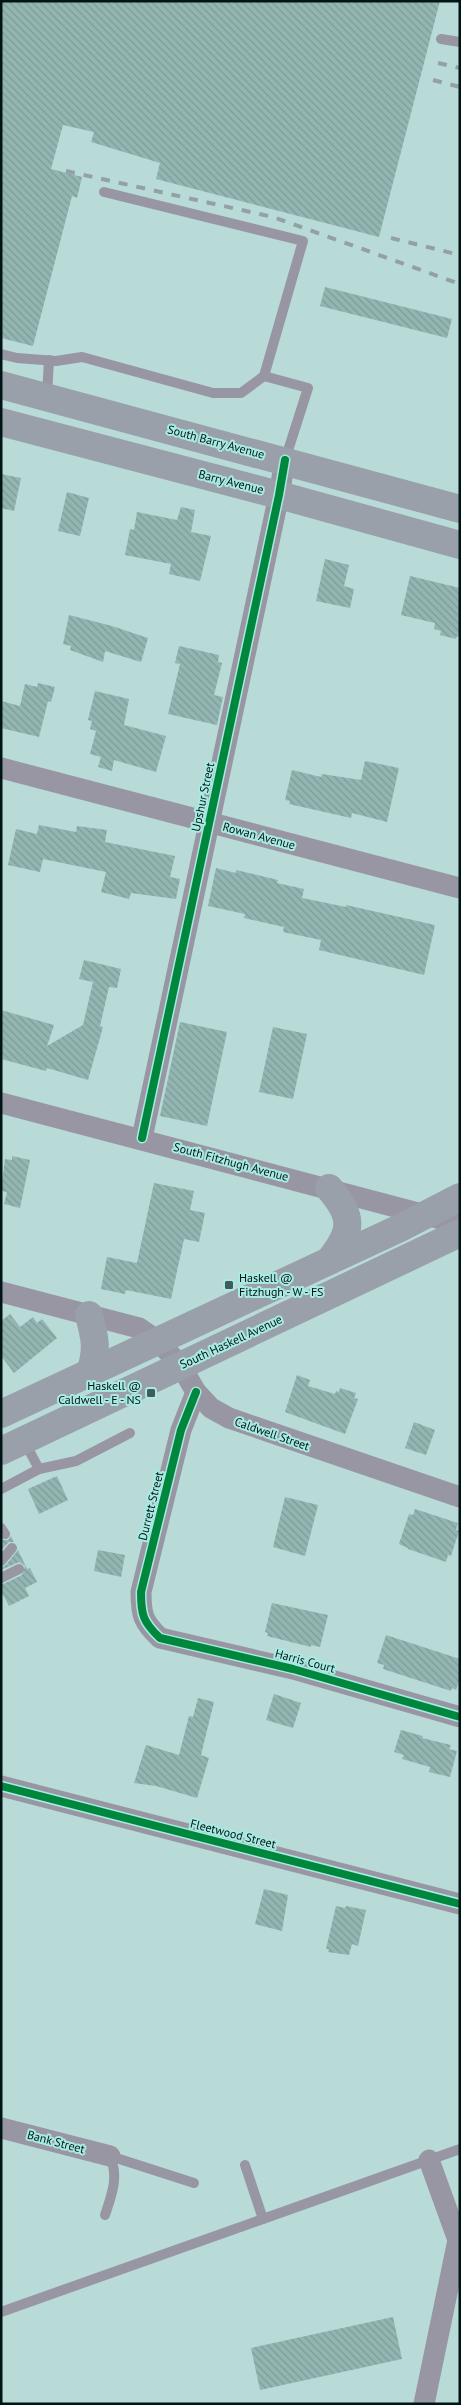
<svg xmlns="http://www.w3.org/2000/svg" width="461" height="2405" font-family="'PT Sans',sans-serif">
	<defs>
		<pattern id="building-back-hatch" width="6" height="6" patternUnits="userSpaceOnUse" patternTransform="scale(1.25)"><rect width="6" height="6" fill="#93b6b2"/><path d="M-1 5l2 2M0 0l6 6M5-1l2 2" fill="none" stroke="#7d9c98"/></pattern>
	</defs>
	<rect width="100%" height="100%" fill="#b8dbd7"/>
	<g fill="url(#building-back-hatch)">
		<polygon points="1,1 440,1 379,237 156,179 160,163 91,142 94,132 63,125 51,169 82,177 77,198 72,196 33,346 1,338"/>
		<polygon points="325,287 452,319 447,338 320,306"/>
		<polygon points="1,474 21,478 14,511 1,508"/>
		<polygon points="67,492 89,498 80,536 58,531"/>
		<polygon points="181,507 195,510 191,532 211,536 200,581 169,574 171,564 125,555 130,529 134,530 137,512 177,520"/>
		<polygon points="325,559 349,565 344,586 354,589 350,608 316,601"/>
		<polygon points="410,576 460,588 460,637 457,636 456,639 440,635 441,631 434,629 435,623 401,615"/>
		<polygon points="69,615 112,626 148,638 141,662 105,651 103,662 70,650 71,646 63,644"/>
		<polygon points="179,646 219,655 218,662 222,663 214,695 223,697 217,725 168,714 180,664 175,663"/>
		<polygon points="38,683 55,687 51,702 48,701 39,737 1,728 1,701 20,706 25,684 37,687"/>
		<polygon points="95,691 129,699 124,725 166,736 156,772 114,760 112,771 98,767 101,757 90,754 96,731 90,729 92,721 88,720"/>
		<polygon points="365,761 399,768 387,822 352,813 351,818 289,804 290,801 285,800 292,770 321,777 322,774 361,780"/>
		<polygon points="39,825 76,832 77,826 107,830 105,842 175,856 170,877 180,879 176,899 131,893 129,899 101,892 106,872 43,859 40,872 8,865 16,829 37,834"/>
		<polygon points="216,868 236,873 236,870 278,880 277,883 304,889 302,898 346,907 346,905 435,925 424,975 319,950 321,940 283,932 284,927 244,918 245,914 208,906"/>
		<polygon points="84,960 121,969 117,988 109,987 100,1026 103,1027 88,1080 47,1068 46,1071 1,1059 1,1010 54,1025 47,1046 83,1025 93,982 79,979"/>
		<polygon points="180,1022 227,1032 207,1126 160,1116"/>
		<polygon points="273,1027 307,1034 293,1099 259,1092"/>
		<polygon points="12,1156 30,1160 20,1208 4,1204 7,1192 1,1191 5,1159 12,1160"/>
		<polygon points="154,1183 194,1191 190,1210 205,1213 199,1242 184,1239 171,1299 126,1290 125,1294 101,1289 107,1257 137,1263"/>
		<polygon points="10,1314 20,1327 33,1317 37,1323 42,1319 57,1338 14,1373 1,1356 1,1321"/>
		<polygon points="297,1375 310,1380 308,1386 335,1394 336,1391 339,1392 340,1388 356,1393 354,1398 358,1399 345,1434 285,1412"/>
		<polygon points="414,1422 435,1430 426,1455 405,1448"/>
		<polygon points="57,1476 68,1500 39,1514 28,1489"/>
		<polygon points="285,1497 318,1505 305,1556 273,1547"/>
		<polygon points="415,1509 458,1523 456,1530 459,1531 451,1556 448,1555 446,1562 408,1549 408,1548 399,1544 409,1514 413,1515"/>
		<polygon points="11,1536 14,1542 9,1542 1,1550 1,1540 8,1540"/>
		<polygon points="18,1550 27,1569 30,1568 37,1582 25,1588 29,1596 9,1606 1,1591 1,1585 22,1575 25,1566 19,1562 1,1570 1,1568 6,1565"/>
		<polygon points="98,1550 125,1555 121,1577 94,1571"/>
		<polygon points="272,1603 328,1615 320,1647 311,1645 311,1647 267,1636 268,1633 265,1632"/>
		<polygon points="386,1635 460,1659 460,1678 456,1690 452,1688 451,1691 383,1669 384,1665 377,1663"/>
		<polygon points="274,1694 301,1703 293,1728 266,1720"/>
		<polygon points="198,1698 214,1702 201,1755 209,1758 197,1798 156,1786 134,1783 146,1745 179,1755 189,1716 193,1717"/>
		<polygon points="401,1730 423,1736 422,1738 451,1745 449,1749 457,1751 450,1777 429,1772 430,1767 402,1759 404,1755 394,1752"/>
		<polygon points="264,1889 288,1895 282,1931 255,1924"/>
		<polygon points="336,1906 345,1908 346,1906 366,1910 358,1946 352,1944 349,1955 328,1952 329,1949 326,1949"/>
		<polygon points="393,2317 402,2359 260,2390 251,2348"/>
	</g>
	<g fill="none" stroke-linecap="round" stroke-linejoin="round">
		<g stroke="#9896a3" stroke-width="10">
			<polyline points="441,39 460,42"/>
			<polyline points="104,192 303,241 264,376 308,388 285,460"/>
			<polyline points="1,354 17,358 56,361 82,357 213,393 241,393 264,376"/>
			<polyline points="47,395 49,360"/>
			<polyline points="39,1469 76,1461 130,1433"/>
			<polyline points="1,1489 39,1469 24,1441"/>
			<polyline points="1,1528 5,1534"/>
			<polyline points="1,1561 12,1548"/>
			<polyline points="1,1578 19,1569"/>
			<polyline points="110,2156 194,2183"/>
			<polyline points="245,2165 263,2219"/>
			<path d="M105 2215C112 2194 119 2177 110 2156"/>
			<polyline points="1,2312 460,2149"/>
		</g>
		<g stroke="#9896a3" stroke-width="21">
			<polyline points="1,768 460,888"/>
			<polyline points="1,1103 460,1224"/>
			<polyline points="142,1138 279,495 285,460"/>
			<polyline points="1,1292 139,1328 158,1341 181,1366 196,1392 211,1408 229,1418 460,1497"/>
			<path d="M196 1392 181 1430 141 1592C141 1615 143 1622 160 1638L293 1669 460 1717"/>
			<polyline points="1,1786 460,1904"/>
			<polyline points="1,2128 110,2156"/>
			<polyline points="424,2404 458,2240 429,2160"/>
		</g>
		<g stroke="#99a0a9" stroke-width="28">
			<polyline points="1,385 460,509"/>
			<polyline points="1,422 279,495 460,545"/>
			<path d="M329 1261C353 1231 354 1217 329 1188"/>
			<path d="M89 1315C95 1338 98 1349 90 1373"/>
			<polyline points="1,1414 400,1228 460,1197"/>
			<polyline points="1,1451 460,1233"/>
		</g>
		<g stroke="#93a0a5" stroke-width="4" stroke-dasharray="9 9" stroke-linecap="butt">
			<polyline points="438,63 460,68"/>
			<polyline points="433,80 460,87"/>
			<polyline points="66,171 273,217 460,284"/>
			<polyline points="391,238 460,255"/>
		</g>
		<defs>
			<g id="cycleway">
				<polyline points="142,1138 279,495 285,460"/>
				<path d="M196 1392 181 1430 141 1592C141 1615 143 1622 160 1638L293 1669 460 1717"/>
				<polyline points="1,1786 460,1904"/>
			</g>
		</defs>
		<use href="#cycleway" stroke="#a9eae3" stroke-width="11"/>
		<use href="#cycleway" stroke="#00873e" stroke-width="8"/>
	</g>
	<g fill="#405b58" stroke="#a9eae3" stroke-width="2">
		<rect x="224" y="1280" width="10" height="10" rx="2.5"/>
		<rect x="146" y="1388" width="10" height="10" rx="2.5"/>
	</g>
	<g text-anchor="middle" stroke-width="4" stroke-linejoin="round" paint-order="stroke">
		<g font-size="12" fill="#001614" stroke="#a9eae3">
			<text transform="translate(216 442) rotate(15)" y="4">South Barry Avenue</text>
			<text transform="translate(231 482) rotate(14)" y="4">Barry Avenue</text>
			<text transform="translate(203 797) rotate(-78)" y="4">Upshur Street</text>
			<text transform="translate(259 836) rotate(15)" y="4">Rowan Avenue</text>
			<text transform="translate(231 1162) rotate(15)" y="4">South Fitzhugh Avenue</text>
			<text transform="translate(231 1342) rotate(-25)" y="4">South Haskell Avenue</text>
			<text transform="translate(272 1434) rotate(19)" y="4">Caldwell Street</text>
			<text transform="translate(151 1506) rotate(-76)" y="4">Durrett Street</text>
			<text transform="translate(305 1661) rotate(15)" y="4">Harris Court</text>
			<text transform="translate(233 1834) rotate(14)" y="4">Fleetwood Street</text>
			<text transform="translate(56 2142) rotate(15)" y="4">Bank Street</text>
		</g>
		<g font-size="12" fill="#001614" stroke="#a9eae3" text-anchor="start">
			<text x="239" y="1282">Haskell @<tspan x="239" dy="14">Fitzhugh - W - FS</tspan></text>
			<text x="141" y="1390" text-anchor="end">Haskell @<tspan x="141" dy="14">Caldwell - E - NS</tspan></text>
		</g>
	</g>
	<rect width="461" height="2405" fill="none" stroke="#001614" stroke-width="5"/>
</svg>
